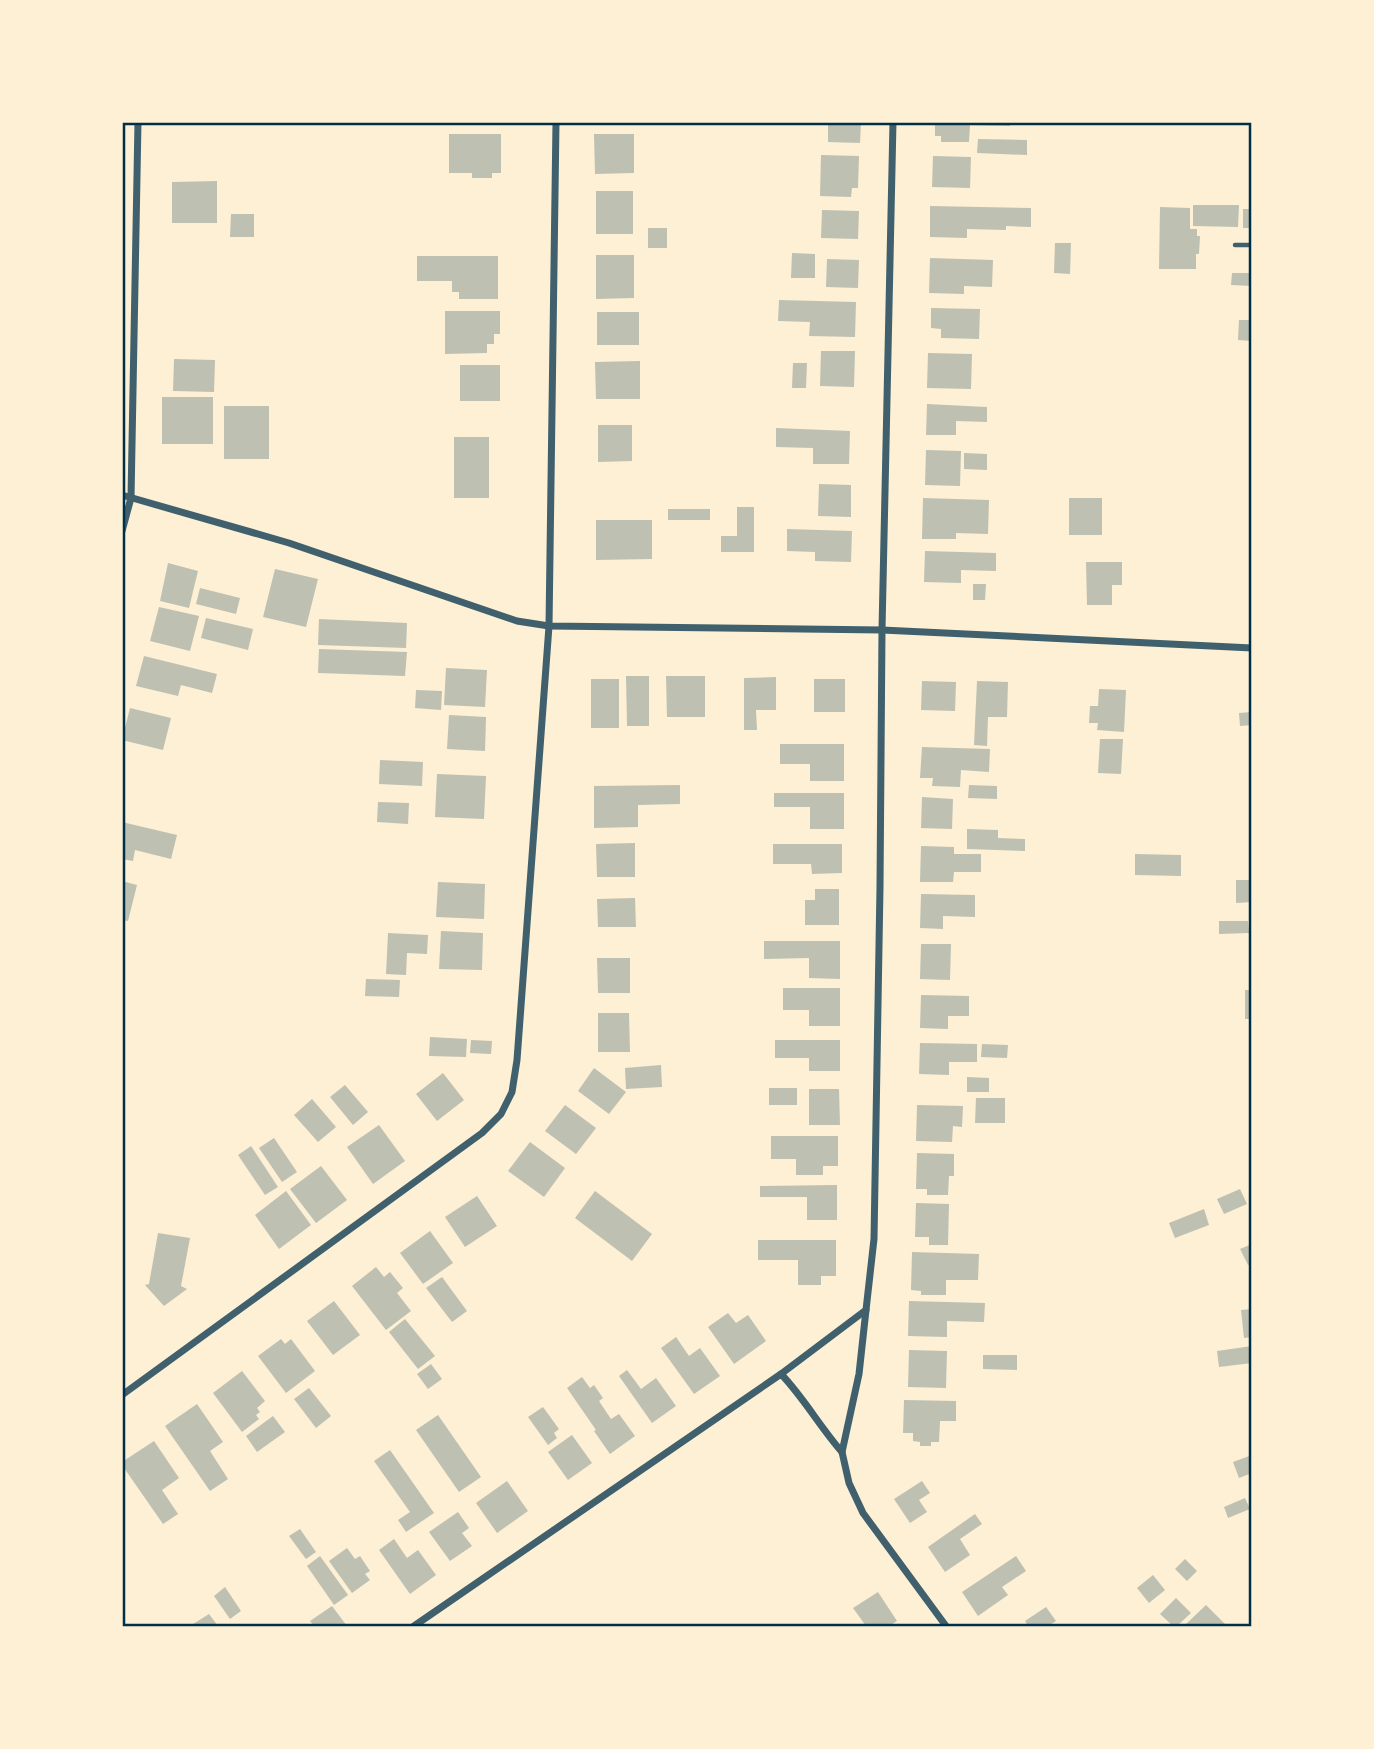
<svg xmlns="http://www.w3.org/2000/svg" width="1374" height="1749" font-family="'Playfair Display',serif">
	<rect width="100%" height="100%" fill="#fdf0d5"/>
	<g fill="#bec0b2">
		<polygon points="828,122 861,122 860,143 828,142"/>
		<polygon points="935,122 1010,122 1010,126 970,125 969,142 941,142 941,136 935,136"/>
		<polygon points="449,134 501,134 501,173 492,173 492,178 472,178 472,173 449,173"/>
		<polygon points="594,134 634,134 634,173 595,174"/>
		<polygon points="978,139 1027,140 1027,155 977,153"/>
		<polygon points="821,155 859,156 858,188 852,188 851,197 820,196"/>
		<polygon points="933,156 971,157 970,188 932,187"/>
		<polygon points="217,181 217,223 172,223 172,182"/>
		<rect x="596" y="191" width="37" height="43"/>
		<polygon points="1193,205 1239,205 1238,227 1193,226"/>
		<polygon points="930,206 1031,208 1031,227 1006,226 1006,230 967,229 967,238 930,237"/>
		<polygon points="1160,207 1190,208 1190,229 1197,229 1197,236 1200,236 1199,254 1196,254 1196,269 1159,269"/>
		<rect x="1243" y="209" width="9" height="19"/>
		<polygon points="822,210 859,211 858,239 821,238"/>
		<polygon points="231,214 254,214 254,237 230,237"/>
		<rect x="648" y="228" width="19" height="20"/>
		<polygon points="1055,243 1071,243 1070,274 1054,273"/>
		<polygon points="792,253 815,254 815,278 791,278"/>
		<polygon points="596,255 634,255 634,298 596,299"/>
		<polygon points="417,256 498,256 498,299 459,299 459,292 452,292 452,281 417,281"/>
		<polygon points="930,258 993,260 992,287 964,286 964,294 929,293"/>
		<polygon points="827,259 859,260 858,288 826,287"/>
		<polygon points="1232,273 1252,273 1252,286 1231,285"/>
		<polygon points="779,300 856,302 855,337 809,336 810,322 778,321"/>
		<polygon points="931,308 980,309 979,339 941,338 941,329 931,328"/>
		<polygon points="445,311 500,311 500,334 494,334 494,344 487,344 487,353 445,354"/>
		<rect x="597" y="312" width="42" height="33"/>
		<polygon points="1239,320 1252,320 1252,341 1238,340"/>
		<polygon points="821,351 855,351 854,387 820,386"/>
		<polygon points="928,353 972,354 971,389 927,388"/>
		<polygon points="174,359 215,360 214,392 173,391"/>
		<polygon points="640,361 640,399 596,399 595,362"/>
		<polygon points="793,363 807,363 806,388 792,388"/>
		<rect x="460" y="365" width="40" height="36"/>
		<rect x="162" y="397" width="51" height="47"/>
		<polygon points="927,404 987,407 987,422 956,421 956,435 926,435"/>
		<rect x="224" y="406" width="45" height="53"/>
		<polygon points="598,425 632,425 632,461 598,462"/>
		<polygon points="776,428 850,431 849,464 813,464 813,448 776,447"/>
		<rect x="454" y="437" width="35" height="61"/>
		<polygon points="926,450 961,451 960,486 925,485"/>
		<polygon points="964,453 987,454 987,470 964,469"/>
		<polygon points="819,484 851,485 851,517 818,516"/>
		<polygon points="923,498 989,500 988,534 956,533 956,539 922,539"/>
		<rect x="1069" y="498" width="33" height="37"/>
		<polygon points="737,507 754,507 754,552 721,552 721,536 737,536"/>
		<rect x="668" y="509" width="42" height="11"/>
		<polygon points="596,520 652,520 652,559 596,560"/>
		<polygon points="787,529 852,531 851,562 815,561 815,552 787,551"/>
		<polygon points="925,551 996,553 996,571 961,570 961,583 924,582"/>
		<polygon points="1086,562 1122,562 1122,585 1112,585 1112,605 1087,605"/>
		<polygon points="168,563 198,571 189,608 160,601"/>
		<polygon points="275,569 318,579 306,627 263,617"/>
		<polygon points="973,584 986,584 985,600 973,600"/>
		<polygon points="200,588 240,598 236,614 196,604"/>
		<polygon points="159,607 199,616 190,651 150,641"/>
		<polygon points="206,618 253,629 248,650 201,638"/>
		<polygon points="319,619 407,623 406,648 318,645"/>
		<polygon points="319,649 407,652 405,676 318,673"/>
		<polygon points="144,656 217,674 212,693 181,685 178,696 136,686"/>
		<polygon points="446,668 487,670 485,707 444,705"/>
		<polygon points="626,676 649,676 649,726 627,726"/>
		<polygon points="666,676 705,676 705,717 667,717"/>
		<polygon points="776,677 776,710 756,710 757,730 744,730 744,678"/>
		<rect x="591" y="679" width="28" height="49"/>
		<rect x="814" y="679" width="31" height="33"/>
		<polygon points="922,681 956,682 955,711 921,710"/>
		<polygon points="977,681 1008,682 1007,717 988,717 987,746 974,745"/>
		<polygon points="1099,689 1126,690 1124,732 1097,730 1098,723 1089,723 1090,706 1098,706"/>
		<polygon points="416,690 442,691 441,710 415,708"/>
		<polygon points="130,708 171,718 163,750 122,740"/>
		<polygon points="1252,712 1252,725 1240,726 1239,713"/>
		<polygon points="449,715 486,717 485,751 447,749"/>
		<polygon points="1100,739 1123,739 1121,774 1098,773"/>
		<polygon points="780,744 844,744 844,781 810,781 810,764 780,764"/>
		<polygon points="922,747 990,749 989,772 961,770 960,787 932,786 933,778 920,778"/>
		<polygon points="380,760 423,762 422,786 379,784"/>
		<polygon points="437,774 486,776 484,819 435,817"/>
		<polygon points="680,785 680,804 638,805 638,827 594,828 594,786"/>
		<polygon points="969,785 997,786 997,799 968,798"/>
		<polygon points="774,793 844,793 844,829 810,829 810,807 774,807"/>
		<polygon points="922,797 953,799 952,829 921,828"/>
		<polygon points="378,802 409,803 408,824 377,822"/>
		<polygon points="122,822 177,835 171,859 135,850 133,861 122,859"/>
		<polygon points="967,829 998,830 998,838 1025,839 1025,851 967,849"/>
		<polygon points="635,843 635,877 597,877 596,844"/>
		<polygon points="773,844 842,844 842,873 812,874 811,864 773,864"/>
		<polygon points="921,846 954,847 954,854 981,854 981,872 954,872 953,882 920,882"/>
		<polygon points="1135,854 1181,855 1181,876 1135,875"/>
		<polygon points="1236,880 1252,880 1252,902 1236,903"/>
		<polygon points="122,881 137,885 128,921 122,920"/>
		<polygon points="438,882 485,884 484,919 436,917"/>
		<polygon points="815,889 839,889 839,925 805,925 805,900 815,900"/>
		<polygon points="921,894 975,895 975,917 943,916 943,929 920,928"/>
		<polygon points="635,898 636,927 598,927 597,899"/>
		<polygon points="1219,921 1248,921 1249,933 1219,934"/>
		<polygon points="441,931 483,933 482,970 439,969"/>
		<polygon points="388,933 428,935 427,954 407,953 406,975 386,974"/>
		<polygon points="764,941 840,941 840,979 809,978 809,958 764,959"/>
		<polygon points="921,944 951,944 950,980 920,979"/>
		<polygon points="597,958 630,958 630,993 598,993"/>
		<polygon points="366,979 400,980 399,997 365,996"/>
		<polygon points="783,988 840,988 840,1026 809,1026 809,1010 783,1010"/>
		<rect x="1245" y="990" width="7" height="29"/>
		<polygon points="921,995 969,996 969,1016 948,1016 948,1029 920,1028"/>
		<polygon points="598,1013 629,1013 630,1052 598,1052"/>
		<polygon points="430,1037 467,1039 466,1057 429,1056"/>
		<polygon points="471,1040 492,1041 491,1054 470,1053"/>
		<polygon points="775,1040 840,1040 840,1071 809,1071 809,1058 775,1058"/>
		<polygon points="920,1043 977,1044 977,1062 949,1062 949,1075 919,1074"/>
		<polygon points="982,1044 1008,1045 1007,1058 981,1057"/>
		<polygon points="661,1065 662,1087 626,1089 625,1068"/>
		<polygon points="594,1068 626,1092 609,1114 578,1091"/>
		<polygon points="443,1073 464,1100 437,1121 416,1094"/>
		<polygon points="967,1077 989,1078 989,1092 967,1092"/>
		<polygon points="345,1085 368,1112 353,1125 330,1097"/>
		<rect x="769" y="1088" width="28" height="17"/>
		<polygon points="809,1089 839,1089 840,1125 809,1125"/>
		<polygon points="976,1098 1005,1098 1005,1123 975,1123"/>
		<polygon points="312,1099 336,1127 318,1142 294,1115"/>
		<polygon points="565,1105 596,1128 576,1154 545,1131"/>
		<polygon points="917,1105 963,1106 962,1127 953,1126 952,1142 916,1141"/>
		<polygon points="379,1125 405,1161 373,1184 347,1147"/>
		<polygon points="771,1136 838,1136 838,1166 823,1166 823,1175 796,1175 796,1159 771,1159"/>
		<polygon points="274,1138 297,1172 282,1182 259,1148"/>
		<polygon points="530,1142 565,1168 544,1197 508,1171"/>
		<polygon points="251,1146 278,1187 265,1195 238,1155"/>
		<polygon points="917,1153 954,1154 954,1176 949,1176 948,1195 927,1195 927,1189 916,1189"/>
		<polygon points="321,1166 347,1200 316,1223 290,1189"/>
		<polygon points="837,1185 837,1220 807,1220 807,1197 760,1197 760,1186"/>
		<polygon points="1240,1189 1247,1204 1224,1214 1217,1199"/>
		<polygon points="286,1191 311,1225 279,1249 255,1215"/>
		<polygon points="595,1191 652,1234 632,1261 575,1218"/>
		<polygon points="477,1196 497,1226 465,1247 445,1217"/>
		<polygon points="916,1203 949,1204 948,1245 929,1245 929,1237 915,1237"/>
		<polygon points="1204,1209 1209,1225 1175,1238 1169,1223"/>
		<polygon points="430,1231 453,1263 423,1284 400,1253"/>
		<polygon points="158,1233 190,1238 181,1286 187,1289 164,1306 145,1285 149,1284"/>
		<polygon points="758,1240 836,1240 836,1276 821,1276 821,1285 798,1285 798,1260 758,1260"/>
		<polygon points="1252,1244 1252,1264 1248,1265 1240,1249"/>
		<polygon points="912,1252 979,1254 978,1280 946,1280 946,1295 921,1295 921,1291 911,1290"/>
		<polygon points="376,1267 384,1277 390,1272 403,1288 397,1293 411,1311 386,1330 352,1286"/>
		<polygon points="442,1277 467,1311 452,1322 426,1288"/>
		<polygon points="334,1301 360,1335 333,1355 307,1321"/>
		<polygon points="909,1301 985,1303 984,1322 947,1321 947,1337 908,1336"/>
		<polygon points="1252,1309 1252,1337 1244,1338 1241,1310"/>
		<polygon points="728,1313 736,1323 748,1315 766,1341 734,1364 708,1327"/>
		<polygon points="405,1319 435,1356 418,1369 389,1332"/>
		<polygon points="676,1337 689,1356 700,1348 720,1376 694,1394 661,1348"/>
		<polygon points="281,1339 285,1344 291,1339 315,1371 286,1393 258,1356"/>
		<polygon points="1252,1346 1252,1363 1219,1367 1217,1351"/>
		<polygon points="909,1350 947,1351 946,1388 908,1387"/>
		<polygon points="983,1355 1017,1355 1017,1370 983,1369"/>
		<polygon points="431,1364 442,1379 428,1389 417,1374"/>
		<polygon points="627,1370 641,1389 656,1378 676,1406 652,1423 619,1376"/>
		<polygon points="242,1371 265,1401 257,1408 260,1412 256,1415 259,1419 242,1432 213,1393"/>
		<polygon points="582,1377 590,1388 594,1385 603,1398 599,1401 611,1419 619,1414 635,1436 610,1454 594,1431 596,1430 567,1388"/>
		<polygon points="309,1388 331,1416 316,1428 294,1399"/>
		<polygon points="904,1400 956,1401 956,1421 940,1421 939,1442 931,1442 931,1446 920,1446 920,1442 913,1441 913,1433 903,1433"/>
		<polygon points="197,1404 223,1442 210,1451 228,1479 210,1491 165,1426"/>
		<polygon points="543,1407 559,1429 554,1433 557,1438 548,1445 528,1417"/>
		<polygon points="438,1415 481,1477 459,1492 416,1430"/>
		<polygon points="273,1416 285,1432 257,1452 246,1436"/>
		<polygon points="572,1435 592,1463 568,1480 548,1452"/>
		<polygon points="154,1441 179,1478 162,1490 178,1514 163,1524 122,1465 122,1462"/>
		<polygon points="390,1450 434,1513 406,1532 398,1520 410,1512 374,1461"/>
		<polygon points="1252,1455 1252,1473 1239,1478 1233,1462"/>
		<polygon points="507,1481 528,1511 497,1533 476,1503"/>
		<polygon points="922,1481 930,1493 919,1500 927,1512 910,1523 894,1499"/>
		<polygon points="1245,1498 1250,1509 1228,1518 1224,1507"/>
		<polygon points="458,1512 469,1528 462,1533 472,1546 450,1561 429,1532"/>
		<polygon points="975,1514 982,1524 960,1539 970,1555 945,1572 928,1547"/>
		<polygon points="300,1529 316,1552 306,1559 289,1536"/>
		<polygon points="394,1539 407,1558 418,1550 436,1575 410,1594 379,1550"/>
		<polygon points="347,1548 355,1559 360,1556 370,1571 365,1574 370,1580 352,1593 329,1561"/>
		<polygon points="320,1556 348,1595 334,1605 307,1566"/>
		<polygon points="1016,1556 1026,1571 1002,1587 1008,1595 978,1616 962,1592"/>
		<polygon points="1185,1559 1197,1571 1187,1581 1175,1569"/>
		<polygon points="1153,1575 1165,1590 1149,1603 1137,1588"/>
		<polygon points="225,1587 241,1611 230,1619 214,1596"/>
		<polygon points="878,1592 897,1621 889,1626 866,1626 853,1608"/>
		<polygon points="1176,1598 1191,1613 1177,1626 1173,1626 1160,1614"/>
		<polygon points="1206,1605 1227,1626 1184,1626"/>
		<polygon points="332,1606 347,1626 314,1626 310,1621"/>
		<polygon points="1046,1607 1056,1621 1048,1626 1028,1626 1025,1621"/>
		<polygon points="209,1614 218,1626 190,1626"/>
	</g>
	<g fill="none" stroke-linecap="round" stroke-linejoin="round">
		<polyline stroke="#3f606c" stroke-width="4.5" points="1235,245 1252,245"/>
		<g stroke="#3f606c" stroke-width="7">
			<polyline points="122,495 289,543 517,621 549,626 882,630 1252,648"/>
			<polyline points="122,531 131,498 138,122"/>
			<polyline points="866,1310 859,1374 842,1452 849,1483 863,1513 946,1626"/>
			<path d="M781 1374C804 1398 820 1427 842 1452"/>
			<polyline points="122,1395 482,1133 501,1114 512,1092 517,1060 549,626 556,122"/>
			<polyline points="414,1626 781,1374 866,1310 874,1239 880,887 882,630 893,122"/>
		</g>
	</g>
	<rect width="1374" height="1749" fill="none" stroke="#fdf0d5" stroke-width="248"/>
	<rect x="124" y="124" width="1126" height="1501" fill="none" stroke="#003049" stroke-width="2.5"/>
</svg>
